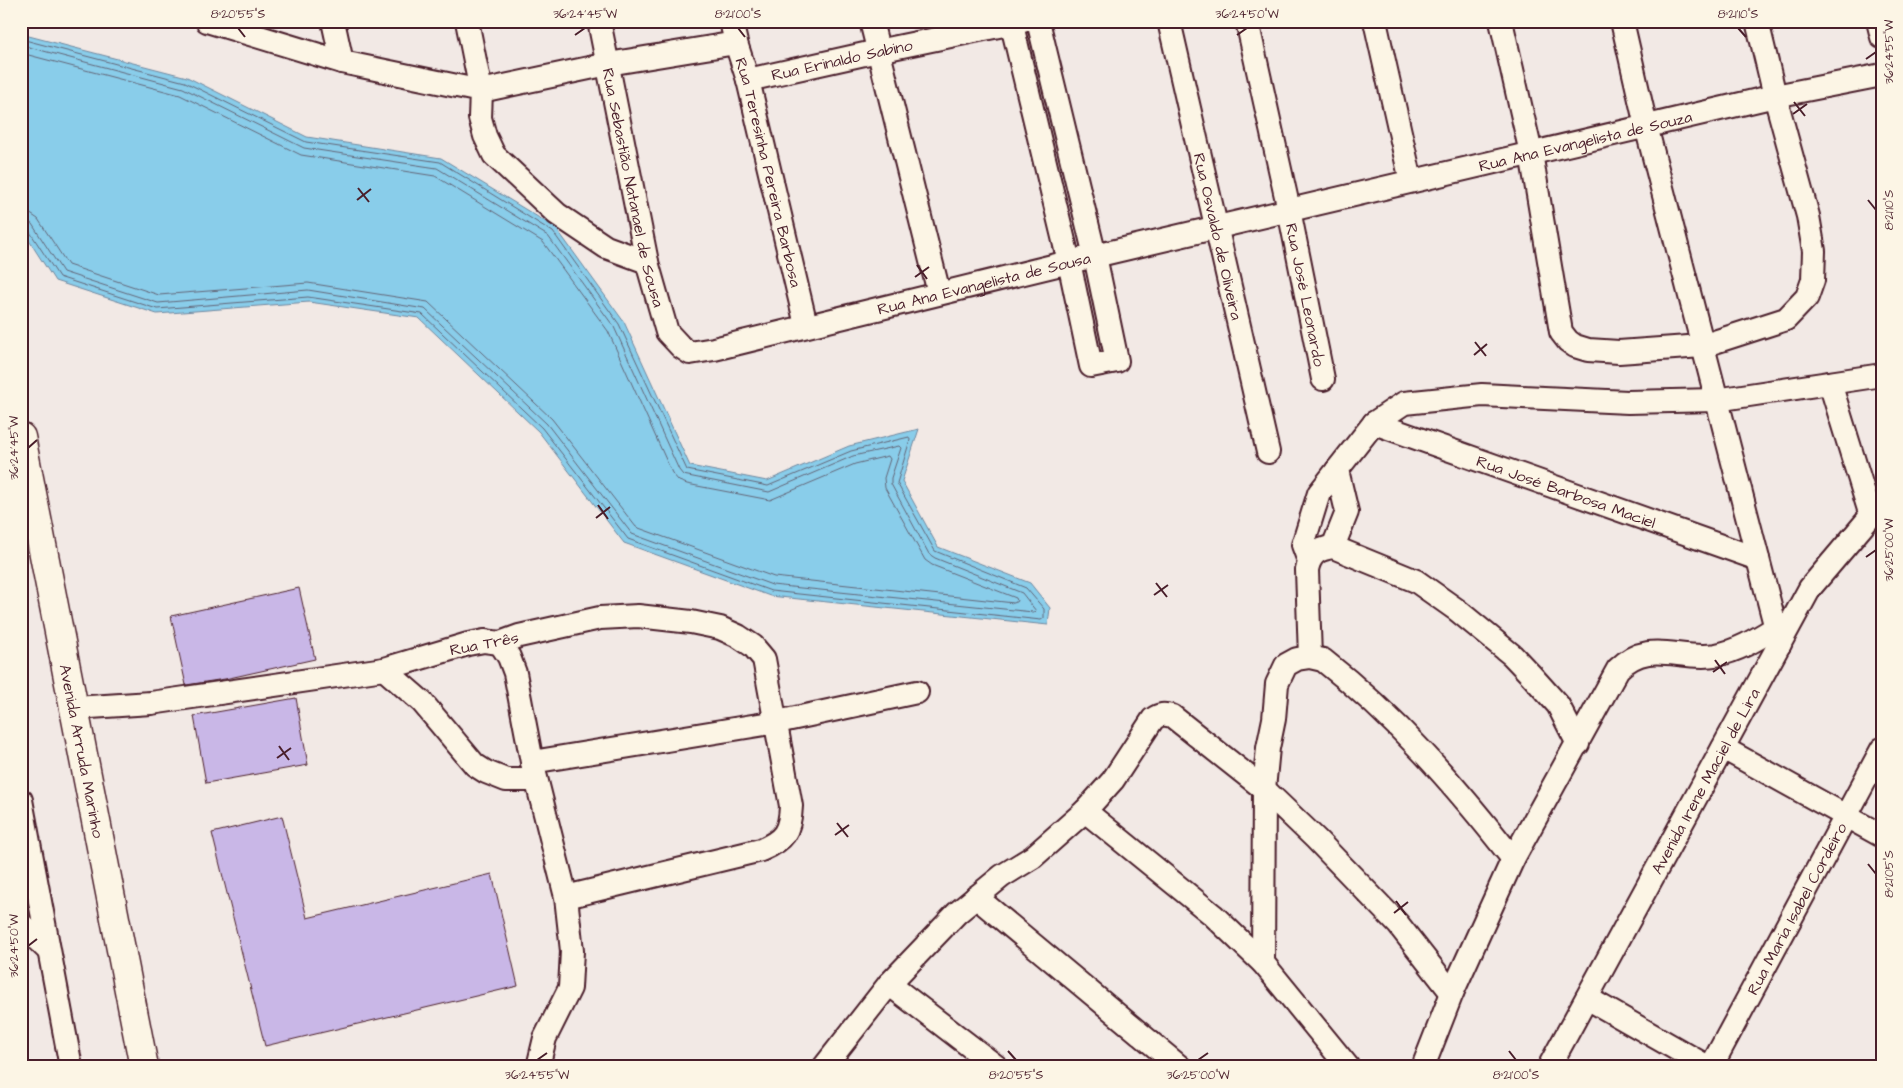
<svg xmlns="http://www.w3.org/2000/svg" width="1903" height="1088" font-family="'Architects Daughter',sans-serif">
	<rect width="100%" height="100%" fill="#f2e9e5"/>
	<filter id="ink" filterUnits="userSpaceOnUse"><feTurbulence type="fractalNoise" baseFrequency=".02" numOctaves="2"/><feDisplacementMap in="SourceGraphic" scale="10" xChannelSelector="R" yChannelSelector="G"/><feConvolveMatrix kernelMatrix="1 2 1 2 8 2 1 2 1" color-interpolation-filters="sRGB"/></filter>
	<g filter="url(#ink)">
		<polygon fill="#89cdea" stroke="#70879e" points="21,34 187,77 307,137 441,158 556,228 624,322 690,466 767,481 849,446 919,429 902,481 938,547 1030,583 1050,608 1048,625 770,596 624,543 539,432 419,318 309,302 157,314 55,281 21,228"/>
		<g fill="none" stroke-linecap="round" stroke-linejoin="round">
			<g stroke="#636577" stroke-width="1">
				<polyline points="21,39 185,82 306,142 440,162 553,232 619,324 687,470 768,486 851,451 909,437 910,440 897,483 935,551 1026,588 1044,609 1044,618 1041,620 771,591 628,539 542,428 422,314 308,297 157,309 59,277 28,229 21,226"/>
				<polyline points="21,45 183,88 304,148 437,168 548,236 614,327 679,470 683,475 769,492 853,456 899,446 901,448 891,478 891,484 929,554 935,558 1022,593 1036,611 1033,612 772,585 632,534 547,424 425,309 308,290 158,303 63,272 32,224 27,220 21,220"/>
				<polyline points="21,53 180,95 301,155 435,176 543,242 608,331 672,473 679,481 687,484 770,500 855,464 888,456 890,459 884,478 885,488 925,560 932,565 1016,598 1017,601 1014,603 774,577 636,527 552,419 428,302 308,283 159,295 68,265 38,219 29,213 21,212"/>
			</g>
		</g>
		<g fill="#c9b7e7" stroke="#4a1f2b">
			<polygon points="299,588 315,659 225,679 186,685 171,616"/>
			<polygon points="296,698 308,765 206,783 194,716"/>
			<polygon points="282,816 307,918 492,874 518,986 265,1046 212,833"/>
		</g>
		<g fill="none" stroke-linecap="round" stroke-linejoin="round">
			<defs>
				<g id="minor">
					<polyline points="207,21 342,62 481,91 480,118 485,136 494,155 557,214 606,247 647,262"/>
					<polyline points="333,21 342,62"/>
					<polyline points="467,21 481,91 608,64 736,43"/>
					<path id="s1" d="M599 21 647 262 667 332 681 347 690 353 714 349 1069 262 1775 96 1882 75"/>
					<path id="s2" d="M731 21 736 43 748 80 806 325"/>
					<polyline points="871,21 939,293"/>
					<polyline points="1011,21 1069,262 1091,366 1117,361 1095,256 1038,21"/>
					<path id="s3" d="M1169 21 1268 452"/>
					<path id="s4" d="M1247 21 1289 210 1323 379"/>
					<polyline points="1375,21 1411,181"/>
					<polyline points="1501,21 1531,153 1561,332 1568,341 1575,346 1588,350 1619,352 1702,346 1786,319 1807,297 1813,280 1814,251 1808,216 1775,96 1757,21"/>
					<polyline points="1622,21 1646,126 1780,644"/>
					<polyline points="1878,21 1882,37"/>
					<path id="s5" d="M748 80 878 51 1023 21"/>
					<polyline points="1830,383 1871,516"/>
					<path id="s6" d="M1374 423 1758 559"/>
					<polyline points="1333,547 1347,512 1337,470"/>
					<polyline points="1309,561 1303,545 1319,493 1374,423 1404,403 1482,395 1628,402 1716,400 1882,375"/>
					<polyline points="500,643 509,657 515,673 532,762 566,897 572,951 570,988 545,1038 538,1067"/>
					<path d="M1310 657 1307 570C1310 554 1318 549 1333 547L1416 581 1457 610 1512 655 1531 675 1558 705 1578 744"/>
					<polyline points="384,669 422,702 475,765 486,772 506,780 536,780"/>
					<path d="M75 708 151 703 384 669 468 644 484 641 500 643 519 636 600 618 638 616 691 622 720 628 738 636 753 646 764 659 791 806C790 832 784 840 761 850L566 897"/>
					<polyline points="1723,748 1882,836"/>
					<polyline points="532,762 777,722 917,692"/>
					<polyline points="21,800 71,1067"/>
					<polyline points="1085,811 1213,915 1263,963 1348,1067"/>
					<polyline points="976,897 1180,1067"/>
					<polyline points="21,924 49,951"/>
					<path d="M1263 963 1264 789 1268 748 1274 719 1277 684 1286 665 1297 659 1310 657 1323 660C1396 717 1456 786 1513 859"/>
					<polyline points="889,984 997,1067"/>
					<polyline points="1587,998 1708,1067"/>
					<path d="M824 1067 889 984 957 913 1002 876 1033 857 1085 811 1113 780 1153 719C1160 714 1164 714 1172 716L1264 789 1316 839 1398 924 1452 993"/>
					<path d="M1423 1067 1452 993 1513 859 1618 669C1649 638 1678 661 1716 655 1738 651 1757 639 1775 628"/>
					<path id="s7" d="M1549 1067 1810 588 1871 516 1882 508"/>
					<path id="s8" d="M1711 1067 1882 749"/>
				</g>
				<g id="highway">
					<path id="s9" d="M21 437 144 1067"/>
				</g>
			</defs>
			<use href="#minor" stroke="#4a1f2b" stroke-width="26"/>
			<use href="#highway" stroke="#4a1f2b" stroke-width="31"/>
			<use href="#minor" stroke="#fcf5e5" stroke-width="22"/>
			<use href="#highway" stroke="#fcf5e5" stroke-width="28"/>
		</g>
	</g>
	<path fill="none" stroke="#4a1f2b" stroke-width="2" d="M238 28 245 37M738 28 745 37M1738 28 1746 37M575 35 585 28M1237 35 1247 28M1866 59 1876 52M1794 102 1805 116M1793 114 1807 104M358 188 369 202M357 200 371 189M1868 200 1876 210M917 265 927 279M915 277 929 267M1475 342 1486 356M1474 355 1487 344M28 448 37 440M598 505 608 519M596 518 610 507M1866 557 1876 550M1156 583 1167 597M1154 595 1168 585M1715 660 1725 674M1713 672 1727 662M279 746 289 760M277 758 291 748M837 823 848 837M835 835 849 825M1868 864 1876 874M1396 901 1406 915M1394 913 1408 902M28 946 37 939M1008 1051 1016 1060M1509 1051 1516 1060M537 1060 547 1053M1198 1060 1208 1053"/>
	<g text-anchor="middle" stroke-width="5" stroke-linejoin="round" paint-order="stroke">
		<g font-size="16" fill="#4a1f2b" stroke="#fcf5e5">
			<text dy="6" stroke="none"><textPath href="#s5" startOffset="96">Rua Erinaldo Sabino</textPath></text>
			<text dy="6" stroke="none"><textPath href="#s1" startOffset="1270">Rua Ana Evangelista de Souza</textPath></text>
			<text dy="6" stroke="none"><textPath href="#s2" startOffset="156">Rua Teresinha Pereira Barbosa</textPath></text>
			<text dy="6" stroke="none"><textPath href="#s1" startOffset="170">Rua Sebastião Natanael de Sousa</textPath></text>
			<text dy="6" stroke="none"><textPath href="#s3" startOffset="221">Rua Osvaldo de Oliveira</textPath></text>
			<text dy="6" stroke="none"><textPath href="#s1" startOffset="652">Rua Ana Evangelista de Sousa</textPath></text>
			<text dy="6" stroke="none"><textPath href="#s4" startOffset="280">Rua José Leonardo</textPath></text>
			<text dy="6" stroke="none"><textPath href="#s6" startOffset="204">Rua José Barbosa Maciel</textPath></text>
			<text transform="translate(484 643) rotate(-11)" y="6">Rua Três</text>
			<text dy="6" stroke="none"><textPath href="#s9" startOffset="320">Avenida Arruda Marinho</textPath></text>
			<text dy="6" stroke="none"><textPath href="#s7" startOffset="326">Avenida Irene Maciel de Lira</textPath></text>
			<text dy="6" stroke="none"><textPath href="#s8" startOffset="180">Rua Maria Isabel Cordeiro</textPath></text>
		</g>
	</g>
	<rect width="1903" height="1088" fill="none" stroke="#fcf5e5" stroke-width="55"/>
	<rect x="28" y="28" width="1848" height="1032" fill="none" stroke="#4a1f2b" stroke-width="2"/>
	<g font-size="12" text-anchor="middle" fill="#4a1f2b">
		<text x="238" y="18">8°20'55"S</text>
		<text x="585" y="18">36°24'45"W</text>
		<text x="738" y="18">8°21'00"S</text>
		<text x="1247" y="18">36°24'50"W</text>
		<text x="1738" y="18">8°21'10"S</text>
		<text transform="translate(1889 52) rotate(-90)" y="4">36°24'55"W</text>
		<text transform="translate(1889 210) rotate(-90)" y="4">8°21'10"S</text>
		<text transform="translate(14 448) rotate(-90)" y="4">36°24'45"W</text>
		<text transform="translate(1889 550) rotate(-90)" y="4">36°25'00"W</text>
		<text transform="translate(1889 874) rotate(-90)" y="4">8°21'05"S</text>
		<text transform="translate(14 946) rotate(-90)" y="4">36°24'50"W</text>
		<text x="537" y="1079">36°24'55"W</text>
		<text x="1016" y="1079">8°20'55"S</text>
		<text x="1198" y="1079">36°25'00"W</text>
		<text x="1516" y="1079">8°21'00"S</text>
	</g>
</svg>
